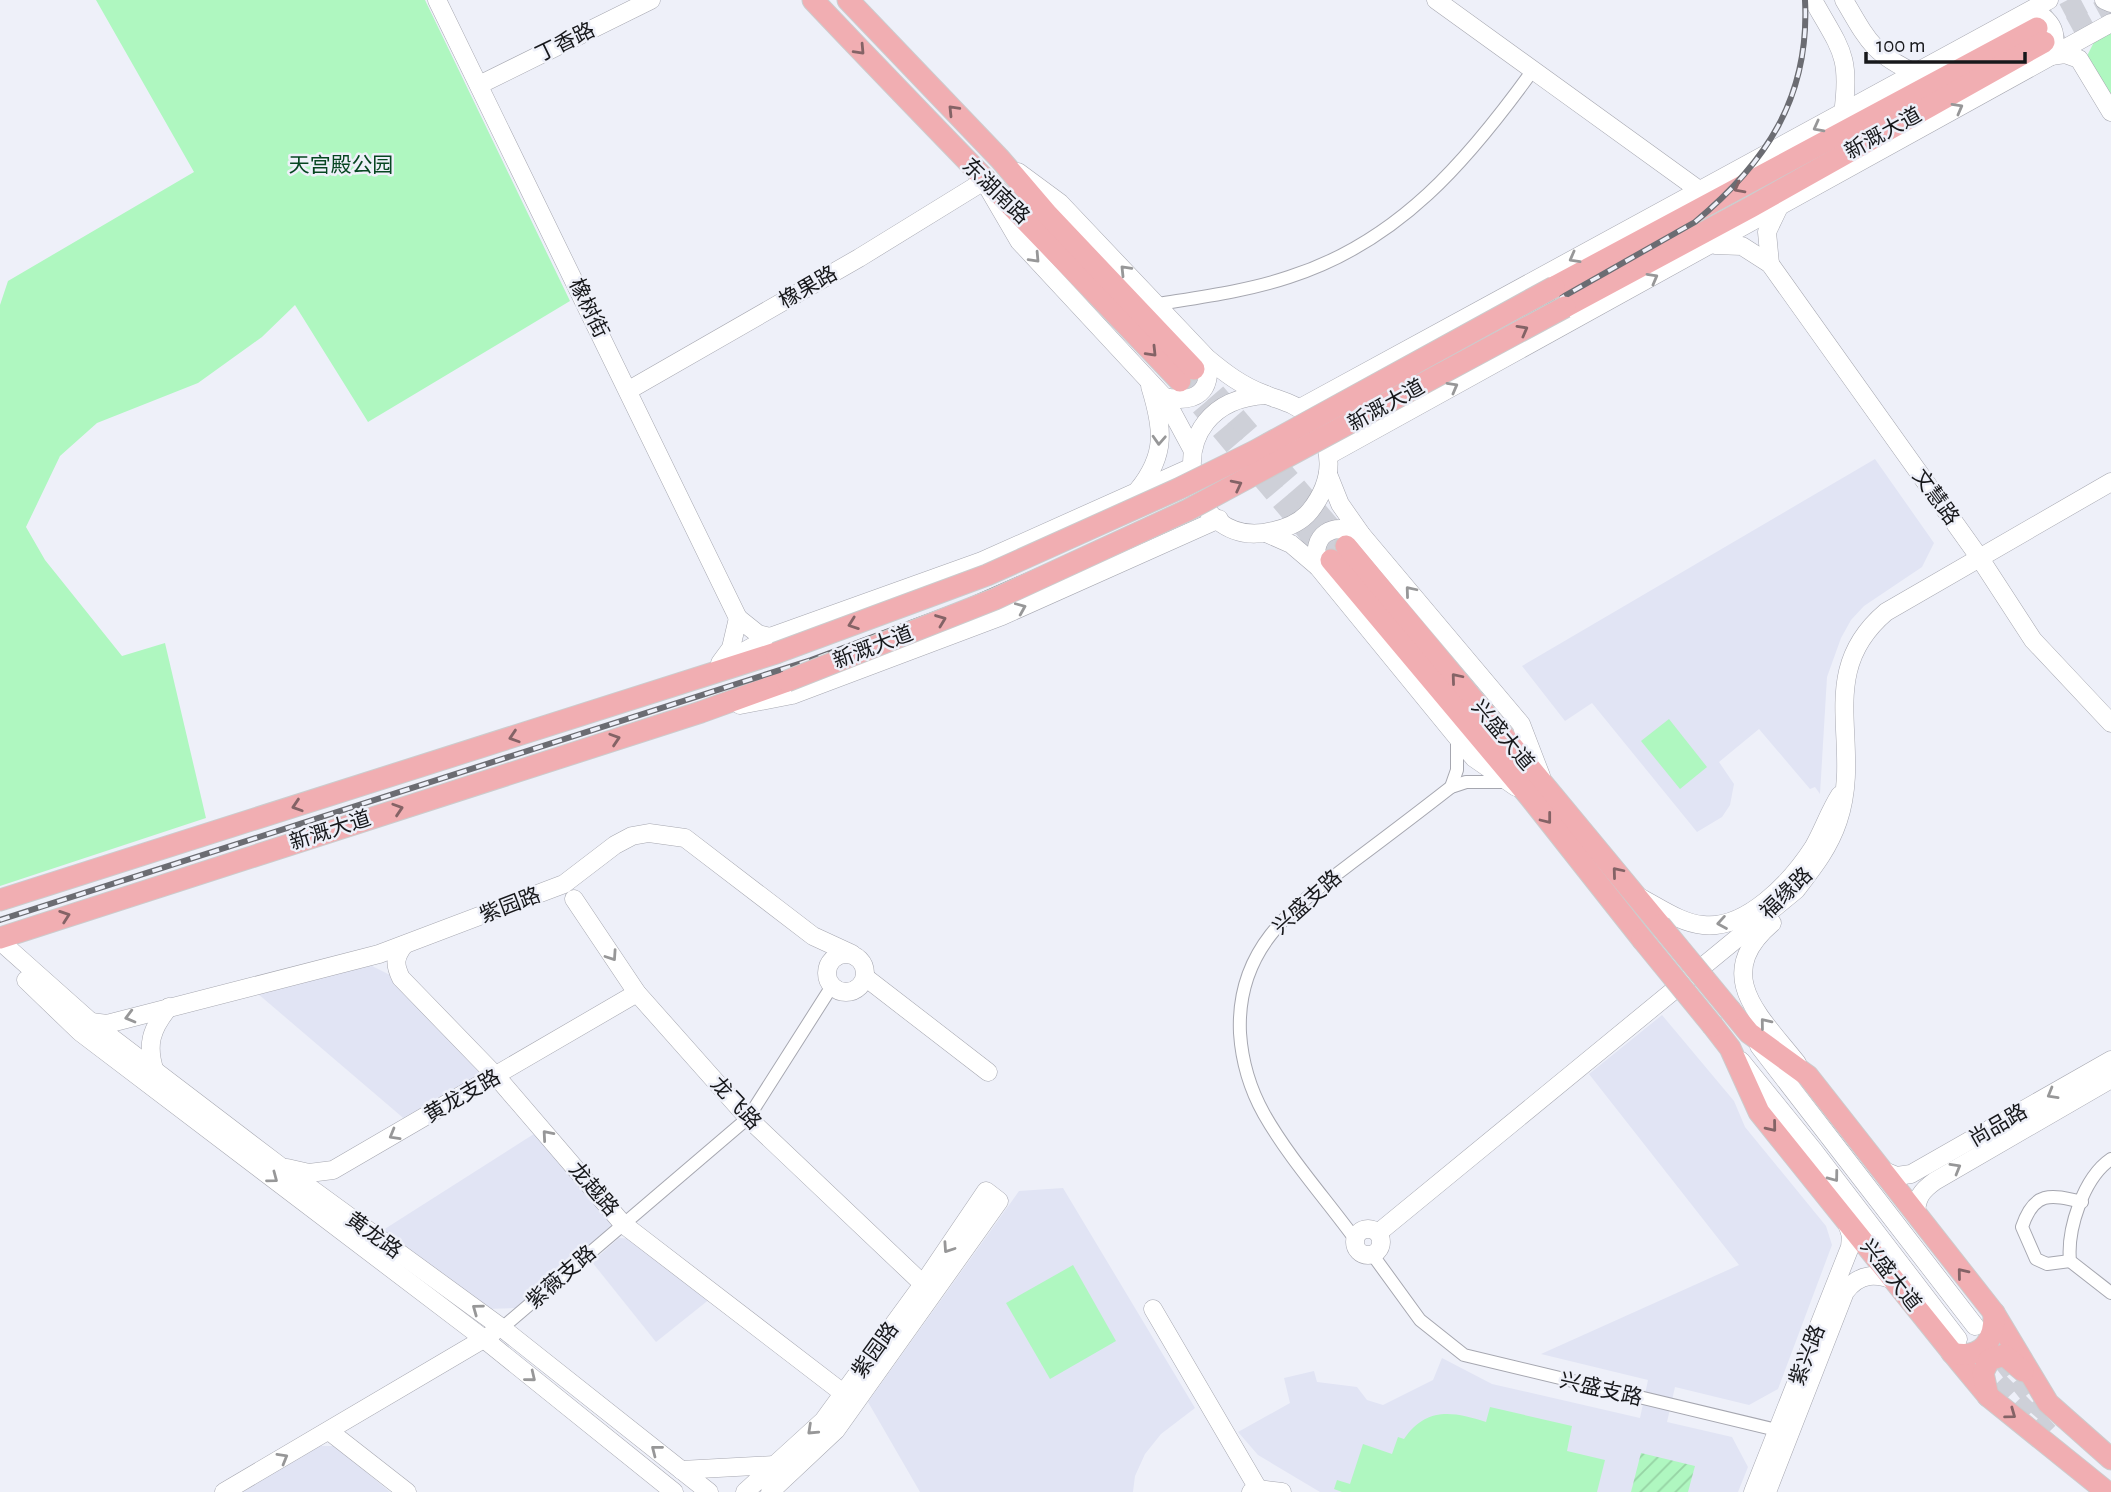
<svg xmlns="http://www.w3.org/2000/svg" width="2111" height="1492" font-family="'Alegreya Sans','Noto Sans SC',sans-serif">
	<defs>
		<pattern id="garden-furrows" width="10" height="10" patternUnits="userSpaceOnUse" patternTransform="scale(1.75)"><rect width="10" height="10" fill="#aff7c0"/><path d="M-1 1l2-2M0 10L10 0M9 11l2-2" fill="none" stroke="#96d3a4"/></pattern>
	</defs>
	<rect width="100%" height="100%" fill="#eef0f9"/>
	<g fill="#e1e4f4">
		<polygon points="1875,459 1934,543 1922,567 1864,606 1851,620 1841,638 1827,677 1820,794 1815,787 1810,789 1759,729 1719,762 1734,784 1730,805 1722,817 1697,832 1592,703 1565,721 1522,666"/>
		<polygon points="368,964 390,975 483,1070 482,1079 408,1122 257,993"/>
		<polygon points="1662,1015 1734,1101 1745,1127 1826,1226 1832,1245 1778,1389 1749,1405 1675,1387 1667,1422 1732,1437 1748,1467 1738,1492 1320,1492 1258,1455 1238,1432 1290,1403 1284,1378 1314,1371 1317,1382 1357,1387 1367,1400 1383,1405 1433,1380 1442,1358 1492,1384 1640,1418 1648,1380 1541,1354 1739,1265 1589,1074"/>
		<polygon points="537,1132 611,1218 611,1228 517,1308 487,1309 380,1232"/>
		<polygon points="1063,1188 1195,1408 1161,1434 1145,1454 1135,1476 1133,1492 920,1492 868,1402 1019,1191"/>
		<polygon points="619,1238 636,1239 711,1298 656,1342 592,1262"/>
		<polygon points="320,1446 335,1446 390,1492 242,1492"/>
	</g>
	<g fill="#aff7c0">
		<polygon points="96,0 425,0 570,301 368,422 295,305 262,337 198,383 97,423 60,456 26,527 45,560 122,656 165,643 206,818 0,886 0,305 8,281 194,172"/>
		<polygon points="2111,29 2111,102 2087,56 2096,38"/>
		<polygon points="1669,719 1707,767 1680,789 1641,741"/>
		<polygon points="1073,1265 1116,1341 1050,1379 1006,1303"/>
		<path d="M1490 1407 1572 1426 1567 1451 1605 1460 1597 1492H1342L1334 1489 1337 1480 1350 1484 1363 1444 1392 1454 1398 1437 1404 1439C1426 1407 1452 1411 1486 1422Z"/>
	</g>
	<polygon fill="url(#garden-furrows)" points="1641,1453 1695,1466 1688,1492 1631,1492"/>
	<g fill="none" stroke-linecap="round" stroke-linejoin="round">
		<g stroke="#ced0d8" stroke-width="18" stroke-dasharray="18 9" stroke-linecap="butt">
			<polyline points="2000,1359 2038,1407 2053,1420"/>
			<polyline points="1980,1362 2049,1432"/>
		</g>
		<g stroke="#ced0d8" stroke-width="21" stroke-dasharray="21 10" stroke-linecap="butt">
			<polyline points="2037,28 2090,0"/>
			<polyline points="2044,42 2111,5"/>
			<polyline points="1195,370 1345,544"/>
			<polyline points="1181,382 1330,558"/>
		</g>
		<defs>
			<g id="street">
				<path d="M1158 304C1201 297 1247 291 1289 277 1399 242 1468 160 1533 70"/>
				<polyline points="1451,787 1457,770 1457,739"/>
				<path d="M2111 1159C2083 1178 2067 1230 2070 1261L2111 1293"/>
				<path d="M1355 1239C1325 1198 1289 1158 1264 1114 1250 1089 1242 1063 1240 1033 1236 948 1292 908 1354 861 1386 837 1419 812 1451 787L1466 782H1507"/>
				<polyline points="1372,1254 1420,1320 1464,1355 1785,1432"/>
				<path d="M2070 1261 2047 1264 2036 1259 2022 1227C2034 1191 2050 1194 2082 1202"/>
				<polyline points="502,1328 748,1118 832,986"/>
			</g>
			<g id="secondary">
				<polyline points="437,0 738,618"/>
				<polyline points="1436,0 1699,190"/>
				<path d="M1813 0C1841 50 1851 55 1843 114"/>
				<path d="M1844 0C1868 41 1873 54 1917 74"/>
				<polyline points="2104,0 2111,3"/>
				<path d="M2023 17 2039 14C2056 25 2058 38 2051 56L2065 54 2079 59 2111 112"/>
				<polyline points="479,85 651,0"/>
				<path d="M1018 172 1060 203 1207 358C1225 373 1242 386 1264 394 1281 401 1295 403 1309 416"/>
				<polyline points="1715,245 1742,246 1770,264 1979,557 2033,640 2111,723"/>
				<polyline points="1770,264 1767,232 1778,209"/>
				<polyline points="629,390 859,258 984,181 1019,241 1164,397 1192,449"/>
				<path d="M1266 395C1151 401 1183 555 1273 531 1287 528 1301 522 1310 511 1325 492 1333 470 1326 446"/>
				<path d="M1164 397C1196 404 1213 392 1207 358"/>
				<polyline points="1300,408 2049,0"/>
				<polyline points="1329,455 2111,23"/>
				<polyline points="1328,474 1340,504 1361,534 1521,724 1541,776"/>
				<path d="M1138 490C1167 454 1163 428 1150 386"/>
				<polyline points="1266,533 1291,544 1318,567 1474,758 1516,787"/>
				<path d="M1318 567C1310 533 1332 522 1361 534"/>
				<polyline points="720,663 731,648 738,618 758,634 770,637"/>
				<polyline points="723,663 770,637 982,561 1190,468"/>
				<polyline points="740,705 792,695 1002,616 1219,519"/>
				<path d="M1639 897C1659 907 1680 923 1703 925 1746 930 1791 882 1813 848 1823 831 1829 812 1840 795"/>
				<polyline points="574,899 637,993 748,1118 923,1284"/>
				<path d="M1772 923C1711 975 1760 1016 1797 1063"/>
				<polyline points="0,941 91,1022 280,1166 502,1328 709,1492"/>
				<path d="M404 945C395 957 394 964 401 978L496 1076 623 1224 843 1393"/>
				<circle cx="846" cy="973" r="19"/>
				<polyline points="865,977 988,1072"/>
				<polyline points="26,980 80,1032 484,1339 674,1492"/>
				<polyline points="91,1022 107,1024 379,954 564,884 615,845 632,836 649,833 685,838 813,936 852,954"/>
				<polyline points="1759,1046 1975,1326"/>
				<polyline points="1741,1061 1814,1151 1958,1339"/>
				<path d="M155 1072C146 1045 151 1029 169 1007"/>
				<polyline points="287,1168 309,1173 333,1170 637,993"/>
				<polyline points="1882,1170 1897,1176 1911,1174 2111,1060"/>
				<path d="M1916 1216C1916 1198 1921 1191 1935 1181L2111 1079"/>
				<circle cx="1368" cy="1242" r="13"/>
				<path d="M1378 1233 1796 890C1813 868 1829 848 1838 821 1864 744 1813 674 1886 612L2111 482"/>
				<polyline points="1153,1309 1260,1492"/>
				<polyline points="329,1431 407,1492"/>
				<polyline points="681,1470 774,1465"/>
				<polyline points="224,1492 492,1334"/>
				<polyline points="745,1492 823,1421 923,1284 986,1191 999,1201 836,1430 770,1492"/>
				<polyline points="1251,1492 1258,1489 1282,1492"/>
				<polyline points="1753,1492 1850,1247 1851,1236 1846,1220"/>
				<path d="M1767 1492 1845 1292C1860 1272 1877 1273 1898 1282"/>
			</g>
			<g id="primary">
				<path d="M813 0C934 128 1058 253 1180 381"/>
				<polyline points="848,0 1000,159 1048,215 1194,369"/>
				<polyline points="1554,287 2037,28"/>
				<polyline points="1565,307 1751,207 2044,42"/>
				<polyline points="1346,546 1660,925"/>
				<polyline points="1331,560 1529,796 1642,939"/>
				<polyline points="0,900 776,653"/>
				<polyline points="0,938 701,712 787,681"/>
				<polyline points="1731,1011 1749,1033 1808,1076 1994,1313 2048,1403 2111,1459"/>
				<polyline points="1713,1026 1730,1048 1759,1112 1959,1361 1988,1396 2107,1492"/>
				<path d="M1952 1353C1982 1360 1995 1341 1994 1313"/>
				<polyline points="1988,1396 1983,1373 1989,1360 2004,1355 2023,1371"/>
			</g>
		</defs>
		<use href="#street" stroke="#a6a7b0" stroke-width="14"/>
		<use href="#secondary" stroke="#a6a7b0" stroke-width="19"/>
		<use href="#primary" stroke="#cccccd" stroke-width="23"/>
		<use href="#street" stroke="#fff" stroke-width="12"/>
		<use href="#secondary" stroke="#fff" stroke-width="18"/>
		<use href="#primary" stroke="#f1aeb2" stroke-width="21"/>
		<defs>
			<path id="rail" d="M0 920 811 660 964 603 1142 525 1363 410 1695 222C1766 163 1810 97 1805 0"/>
		</defs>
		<use href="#rail" stroke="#6b6c72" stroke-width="6"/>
		<use href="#rail" stroke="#eef0f9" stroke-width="3.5" stroke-dasharray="10" stroke-linecap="butt"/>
		<defs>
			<g id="primary-bridge">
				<polyline points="776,653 987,575 1178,489 1255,451 1554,287"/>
				<polyline points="787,681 995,599 1188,510 1565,307"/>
				<polyline points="1660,925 1731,1011"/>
				<polyline points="1642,939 1713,1026"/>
			</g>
		</defs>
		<use href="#primary-bridge" stroke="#cccccd" stroke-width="23" stroke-linecap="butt"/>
		<use href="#primary-bridge" stroke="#f1aeb2" stroke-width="21"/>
	</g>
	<defs><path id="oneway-chevron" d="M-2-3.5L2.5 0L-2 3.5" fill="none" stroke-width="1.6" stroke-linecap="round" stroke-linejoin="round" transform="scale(1.75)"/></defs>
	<g stroke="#846366">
		<use href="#oneway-chevron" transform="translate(860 50) rotate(47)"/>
		<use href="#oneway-chevron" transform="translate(953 110) rotate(-134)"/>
		<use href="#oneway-chevron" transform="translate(1739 188) rotate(152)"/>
		<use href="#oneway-chevron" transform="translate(1523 330) rotate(-29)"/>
		<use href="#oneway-chevron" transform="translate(1152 352) rotate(46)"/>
		<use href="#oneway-chevron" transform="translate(1237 485) rotate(-27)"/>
		<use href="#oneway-chevron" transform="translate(941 620) rotate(-21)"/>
		<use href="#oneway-chevron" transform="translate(853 624) rotate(160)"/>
		<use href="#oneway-chevron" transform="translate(1456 678) rotate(-130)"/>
		<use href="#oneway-chevron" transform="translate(514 737) rotate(162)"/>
		<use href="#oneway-chevron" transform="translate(615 739) rotate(-18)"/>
		<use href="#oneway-chevron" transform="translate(297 806) rotate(162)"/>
		<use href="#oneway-chevron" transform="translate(398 809) rotate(-18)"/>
		<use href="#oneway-chevron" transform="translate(1547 819) rotate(52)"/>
		<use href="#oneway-chevron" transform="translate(1617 872) rotate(-130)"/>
		<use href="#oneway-chevron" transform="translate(65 916) rotate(-19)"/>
		<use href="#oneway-chevron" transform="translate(1772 1127) rotate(51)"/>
		<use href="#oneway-chevron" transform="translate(1962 1273) rotate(-129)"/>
		<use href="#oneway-chevron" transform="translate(2011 1414) rotate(36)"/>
	</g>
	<g stroke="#979798">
		<use href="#oneway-chevron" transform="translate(1958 108) rotate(-29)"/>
		<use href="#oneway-chevron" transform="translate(1818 127) rotate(152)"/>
		<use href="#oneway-chevron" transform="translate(1035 258) rotate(47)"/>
		<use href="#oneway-chevron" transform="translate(1574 258) rotate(151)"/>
		<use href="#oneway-chevron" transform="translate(1125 270) rotate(-134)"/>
		<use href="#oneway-chevron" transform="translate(1653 278) rotate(-29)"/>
		<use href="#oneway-chevron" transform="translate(1453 387) rotate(-29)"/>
		<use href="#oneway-chevron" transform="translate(1159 440) rotate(93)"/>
		<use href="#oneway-chevron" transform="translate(1410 591) rotate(-130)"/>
		<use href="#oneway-chevron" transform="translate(1021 608) rotate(-23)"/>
		<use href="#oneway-chevron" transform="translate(1722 923) rotate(170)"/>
		<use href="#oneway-chevron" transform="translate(612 956) rotate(56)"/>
		<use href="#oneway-chevron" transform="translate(130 1017) rotate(165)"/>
		<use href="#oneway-chevron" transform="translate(1765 1023) rotate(-129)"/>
		<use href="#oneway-chevron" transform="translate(2052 1094) rotate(150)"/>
		<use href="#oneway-chevron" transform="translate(394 1135) rotate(150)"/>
		<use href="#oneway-chevron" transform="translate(547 1135) rotate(-131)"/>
		<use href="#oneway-chevron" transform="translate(1956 1168) rotate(-30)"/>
		<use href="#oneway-chevron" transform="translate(1834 1177) rotate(53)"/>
		<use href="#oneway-chevron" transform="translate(273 1178) rotate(37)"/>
		<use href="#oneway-chevron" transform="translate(948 1248) rotate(124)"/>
		<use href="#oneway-chevron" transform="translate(477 1309) rotate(-144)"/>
		<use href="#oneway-chevron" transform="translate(531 1377) rotate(39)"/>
		<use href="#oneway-chevron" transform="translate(812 1430) rotate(137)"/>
		<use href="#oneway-chevron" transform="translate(656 1450) rotate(-142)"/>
		<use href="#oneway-chevron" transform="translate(283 1458) rotate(-30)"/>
	</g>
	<g text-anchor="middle" stroke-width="5" stroke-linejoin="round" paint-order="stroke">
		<g font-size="21" fill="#17181b" stroke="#eef0f9">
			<text transform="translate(565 42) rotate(-26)" y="7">丁香路</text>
			<text transform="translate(1883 133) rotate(-29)" y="7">新溉大道</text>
			<text transform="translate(996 191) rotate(44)" y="7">东湖南路</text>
			<text transform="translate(808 287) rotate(-30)" y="7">橡果路</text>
			<text transform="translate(589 308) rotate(64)" y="7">橡树街</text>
			<text transform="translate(1386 405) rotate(-29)" y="7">新溉大道</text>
			<text transform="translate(1936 497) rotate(54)" y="7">文慧路</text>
			<text transform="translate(873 647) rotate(-21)" y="7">新溉大道</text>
			<text transform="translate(1503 735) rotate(50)" y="7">兴盛大道</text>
			<text transform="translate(330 830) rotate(-18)" y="7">新溉大道</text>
			<text transform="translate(1786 893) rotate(-44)" y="7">福缘路</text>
			<text transform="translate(1307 902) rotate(-42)" y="7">兴盛支路</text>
			<text transform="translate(510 905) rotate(-21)" y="7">紫园路</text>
			<text transform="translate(462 1096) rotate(-30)" y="7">黄龙支路</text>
			<text transform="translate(736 1103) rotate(47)" y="7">龙飞路</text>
			<text transform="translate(1998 1125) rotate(-30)" y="7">尚品路</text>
			<text transform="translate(594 1189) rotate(49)" y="7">龙越路</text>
			<text transform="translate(374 1235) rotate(36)" y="7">黄龙路</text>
			<text transform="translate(1891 1275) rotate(52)" y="7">兴盛大道</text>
			<text transform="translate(561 1277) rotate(-41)" y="7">紫薇支路</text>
			<text transform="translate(875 1350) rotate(-54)" y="7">紫园路</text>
			<text transform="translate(1807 1355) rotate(-69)" y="7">紫兴路</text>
			<text transform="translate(1601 1389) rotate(13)" y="7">兴盛支路</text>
		</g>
		<g font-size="21" fill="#064621" stroke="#eef0f9">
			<text x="341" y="172">天宫殿公园</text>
		</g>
	</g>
	<path d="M1866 52v10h159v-10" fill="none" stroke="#17181b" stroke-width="3.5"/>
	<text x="1876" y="52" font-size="21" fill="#17181b" stroke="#eef0f9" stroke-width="5" paint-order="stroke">100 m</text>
</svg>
